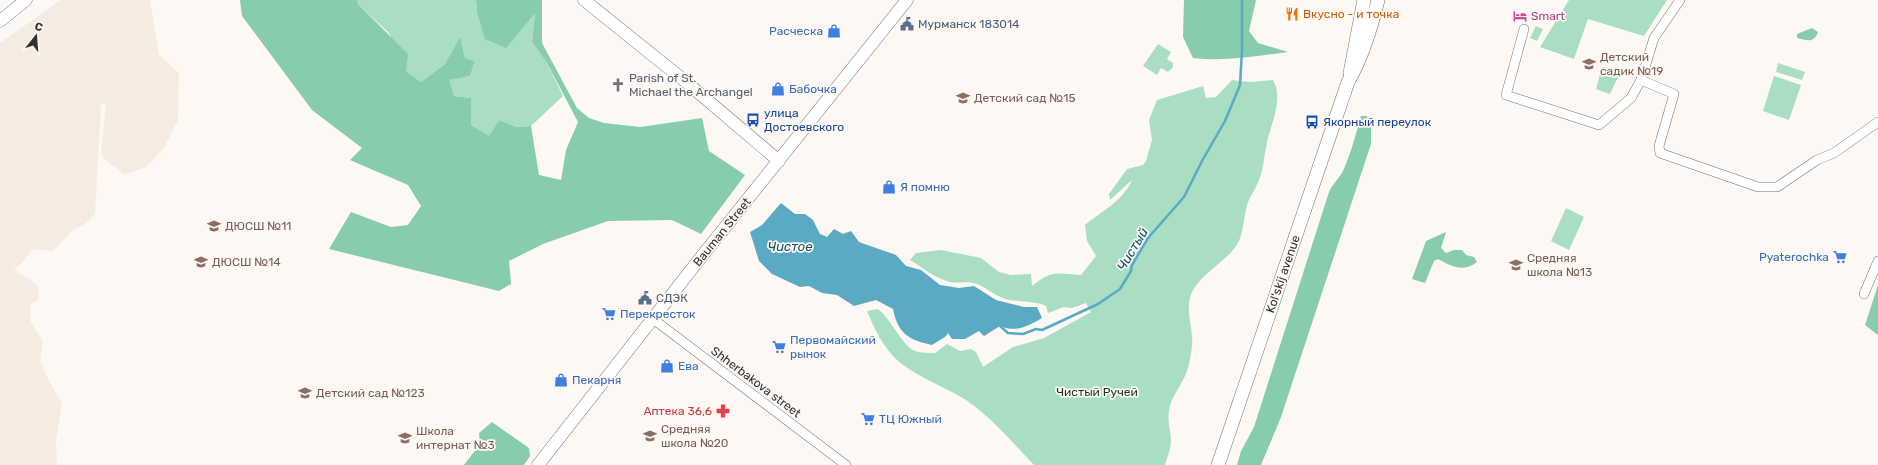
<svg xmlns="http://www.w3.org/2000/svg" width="1878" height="465" viewBox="0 0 1878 465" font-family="Rubik,sans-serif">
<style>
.built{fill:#f6ebe0}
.green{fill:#a9dec3}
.forest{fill:#87cdab}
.water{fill:#5aaac4}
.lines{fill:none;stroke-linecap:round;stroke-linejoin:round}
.stream{stroke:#5aaac4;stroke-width:2.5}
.street-casing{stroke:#77726e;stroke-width:10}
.secondary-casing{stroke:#77726e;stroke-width:13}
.primary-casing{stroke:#77726e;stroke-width:14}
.street{stroke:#fff;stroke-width:9}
.secondary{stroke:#fff;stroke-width:12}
.primary{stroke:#fff;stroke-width:13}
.labels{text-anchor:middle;stroke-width:3.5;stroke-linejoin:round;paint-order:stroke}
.food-label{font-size:12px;fill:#c56008;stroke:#fdf8f3;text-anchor:start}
.hotel-label{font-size:12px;fill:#b23c85;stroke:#fdf8f3;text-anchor:start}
.service-label{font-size:12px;fill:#4e5e75;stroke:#fdf8f3;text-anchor:start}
.shop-label{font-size:12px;fill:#366cbe;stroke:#fdf8f3;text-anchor:start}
.education-label{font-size:12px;fill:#785e54;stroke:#fdf8f3;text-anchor:start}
.worship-label{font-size:12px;fill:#5b616d;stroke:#fdf8f3;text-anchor:start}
.transit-label{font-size:12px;fill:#164399;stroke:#fdf8f3;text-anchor:start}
.street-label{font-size:12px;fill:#33312f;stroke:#fdf8f3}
.park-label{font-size:12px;fill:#133425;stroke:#fdf8f3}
.health-label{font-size:12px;fill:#be3a42;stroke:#fdf8f3;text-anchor:end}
.water-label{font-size:13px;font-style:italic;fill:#0b5163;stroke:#fdf8f3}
</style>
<rect width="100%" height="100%" fill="#fdf8f3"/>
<polygon class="built" points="61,0 150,0 159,55 179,73 178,120 164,148 146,167 124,175 118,169 107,162 101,154 106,103 101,104 95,214 86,223 72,231 53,251 33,249 22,263 14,269 38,286 39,299 30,305 31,323 43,341 40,361 47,377 62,404 56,440 57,465 0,465 0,43"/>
<g class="green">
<polygon points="357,0 476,0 477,12 535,13 532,42 547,63 563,96 531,126 517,127 499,120 489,137 471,125 471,98 454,96 448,80 470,76 475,61 465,58 460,38 445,64 421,82 406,71 389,33 358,4"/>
<polygon points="1569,0 1667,0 1644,36 1588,19 1574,59 1540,47"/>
<polygon points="1536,26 1543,29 1537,41 1530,38"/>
<polygon points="1158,44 1171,52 1167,59 1173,63 1173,67 1168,72 1161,68 1157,75 1143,66"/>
<polygon points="1778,63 1805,72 1802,80 1776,72"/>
<polygon points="1602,67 1620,73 1610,94 1596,89"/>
<polygon points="1774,76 1801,85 1789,120 1763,111"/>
<path d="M1232,80L1251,82L1273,80C1284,98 1271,124 1267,142C1264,155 1264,167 1259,180C1256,188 1251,195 1248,202C1244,214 1244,229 1239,241C1230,260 1202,272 1192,292C1184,309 1194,329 1192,346C1191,355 1189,368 1185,376C1180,387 1170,399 1169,411C1167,422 1171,431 1171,441C1171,449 1167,458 1165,465H1034C1013,443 992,418 966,400C944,386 911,375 893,356C882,344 873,326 867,311L878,309C890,318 902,344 913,350C918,353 929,353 935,353L947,344L960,351L971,349L976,352L983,367L1013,347L1044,338L1091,312L1086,303L1072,308L1064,307L1048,313L1046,306C1034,301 1023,302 1010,300C997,298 989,289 977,284C968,280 959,284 950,282C935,278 923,268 910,260L916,253L941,250L981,258L999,272L1011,275L1031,274L1032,286C1053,269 1056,274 1081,275L1096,256L1087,241L1085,225C1103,210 1122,202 1132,180L1110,200L1109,194L1127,169L1143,165L1146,161L1152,140L1149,120L1157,100L1203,86L1206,98L1216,97Z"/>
<polygon points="1566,208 1584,217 1569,250 1551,241"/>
</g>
<g class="forest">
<polygon points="240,0 357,0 358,4 408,54 406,71 421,82 445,64 460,37 465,58 475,61 470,76 449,80 454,96 471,98 471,125 489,136 499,120 517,127 531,126 539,175 561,180 566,150 578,122 547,63 532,42 535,13 506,48 485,39 477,12 476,0 542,0 542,43 577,108 589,118 604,123 640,127 702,118 709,151 745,175 701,234 672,220 608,221 543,244 509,261 511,284 499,291 329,249 351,212 391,227 408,225 421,206 408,185 350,160 362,148 312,110 242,16"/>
<path d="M1184,0H1256L1249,31L1258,43L1288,52C1256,56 1225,62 1193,58L1183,37Z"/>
<path d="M1812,28L1818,32C1814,44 1806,40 1797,38V34Z"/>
<path d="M1361,116H1367L1371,128V144L1281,417L1261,465H1237L1241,451L1254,427L1328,195C1331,185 1338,180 1343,171C1351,153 1356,134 1361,116Z"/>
<path d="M1446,232L1441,248L1446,253L1454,250H1462L1466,255L1474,257L1477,262C1463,273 1451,266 1438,259L1434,261L1425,283L1412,279L1426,241Z"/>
<polygon points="1878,285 1878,335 1865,325"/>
<polygon points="492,422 529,448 530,456 524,465 464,465 480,444 479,433"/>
</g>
<path class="water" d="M781,203L795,214H805L813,220L820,234L827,237L834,229L843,234L851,231L859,242L896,255L906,266L921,270L940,285L959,288L974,286L996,300L1024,307H1037L1042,318C1028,326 1016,333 1000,326L984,336L979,331L965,339H952L948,333L945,337L932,345C909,340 898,334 893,309L876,300L854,306L837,295L822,293L809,286L800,287L772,274L759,261L750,232L762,225Z"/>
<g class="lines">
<polyline class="stream" points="1000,326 1008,333 1023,334 1036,329 1042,330 1098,304 1120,289 1131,271 1132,265 1148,238 1184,197 1202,161 1225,121 1240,85 1242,50 1242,0"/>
<g class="street-casing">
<g id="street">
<polyline points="1524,29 1506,95 1599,125 1631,98 1641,80 1654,38 1680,0"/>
<polyline points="1641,80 1674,94 1659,146 1660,153 1758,187 1777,187 1817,160 1834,153 1878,122"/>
<polyline points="1864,294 1878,261"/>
<polyline points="653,319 846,465"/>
</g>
</g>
<g class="secondary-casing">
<g id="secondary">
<polyline points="584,0 686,82 779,161"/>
<polyline points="0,21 26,0"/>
<polyline points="538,465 702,256 907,0"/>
</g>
</g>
<g class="primary-casing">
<g id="primary">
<polyline points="1350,73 1364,0"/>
<path d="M1218,465L1348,82C1363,56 1371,29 1378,0"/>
</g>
</g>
<use href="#street" class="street"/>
<use href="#secondary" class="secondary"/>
<use href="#primary" class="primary"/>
</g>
<defs>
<g id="restaurant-bare" transform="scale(1.08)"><path d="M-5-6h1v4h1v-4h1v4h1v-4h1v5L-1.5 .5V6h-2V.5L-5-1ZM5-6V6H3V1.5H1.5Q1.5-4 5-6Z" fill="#e8710a" stroke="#fdf8f3" stroke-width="2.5" paint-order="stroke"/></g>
<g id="hotel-bare" transform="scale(1.08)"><path d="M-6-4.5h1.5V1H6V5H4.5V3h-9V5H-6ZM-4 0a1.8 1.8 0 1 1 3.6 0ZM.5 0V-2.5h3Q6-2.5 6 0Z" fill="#d1479c" stroke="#fdf8f3" stroke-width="2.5" paint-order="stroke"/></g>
<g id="civic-bare" transform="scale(1.08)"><path d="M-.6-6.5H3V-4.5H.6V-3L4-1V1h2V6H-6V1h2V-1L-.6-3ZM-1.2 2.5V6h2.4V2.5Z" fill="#5c6f8a" stroke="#fdf8f3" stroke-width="2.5" paint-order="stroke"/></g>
<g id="shop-bare" transform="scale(1.08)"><path d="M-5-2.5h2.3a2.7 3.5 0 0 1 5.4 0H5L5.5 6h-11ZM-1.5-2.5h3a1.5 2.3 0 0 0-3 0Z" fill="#3f7fe0" stroke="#fdf8f3" stroke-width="2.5" paint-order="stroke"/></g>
<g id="school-bare" transform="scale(1.08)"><path d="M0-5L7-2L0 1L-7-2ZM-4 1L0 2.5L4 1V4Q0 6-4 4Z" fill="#8d6e63" stroke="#fdf8f3" stroke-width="2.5" paint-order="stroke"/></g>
<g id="church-bare" transform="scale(1.08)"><path d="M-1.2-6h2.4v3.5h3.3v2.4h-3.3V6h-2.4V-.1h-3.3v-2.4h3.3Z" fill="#6b7280" stroke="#fdf8f3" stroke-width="2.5" paint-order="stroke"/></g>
<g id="bus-bare" transform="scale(1.08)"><path d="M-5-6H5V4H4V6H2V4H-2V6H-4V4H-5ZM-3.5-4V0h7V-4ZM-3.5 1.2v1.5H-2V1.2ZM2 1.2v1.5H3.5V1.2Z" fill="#1a4fb4" stroke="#fdf8f3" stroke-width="2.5" paint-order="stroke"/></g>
<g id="supermarket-bare" transform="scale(1.08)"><path d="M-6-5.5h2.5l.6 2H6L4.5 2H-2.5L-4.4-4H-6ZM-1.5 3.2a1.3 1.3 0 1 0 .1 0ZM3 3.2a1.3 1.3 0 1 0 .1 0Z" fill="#3f7fe0" stroke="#fdf8f3" stroke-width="2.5" paint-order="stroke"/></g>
<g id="pharmacy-bare" transform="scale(1.08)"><path d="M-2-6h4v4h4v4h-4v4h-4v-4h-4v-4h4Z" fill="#e0444e" stroke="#fdf8f3" stroke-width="2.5" paint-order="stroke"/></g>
</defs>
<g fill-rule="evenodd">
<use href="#restaurant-bare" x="1292" y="14"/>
<use href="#hotel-bare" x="1520" y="16"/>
<use href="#civic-bare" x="907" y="24"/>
<use href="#shop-bare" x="834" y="31"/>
<use href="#school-bare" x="1589" y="64"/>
<use href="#church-bare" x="618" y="85"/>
<use href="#shop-bare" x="778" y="89"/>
<use href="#school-bare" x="963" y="98"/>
<use href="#bus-bare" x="753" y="120"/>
<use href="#bus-bare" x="1312" y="122"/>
<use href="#shop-bare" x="889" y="187"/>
<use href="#school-bare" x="214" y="226"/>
<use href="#supermarket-bare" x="1840" y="257"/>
<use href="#school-bare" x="201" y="262"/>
<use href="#school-bare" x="1516" y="265"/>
<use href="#civic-bare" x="645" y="298"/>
<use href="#supermarket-bare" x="609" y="314"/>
<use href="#supermarket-bare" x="779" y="347"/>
<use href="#shop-bare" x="667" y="366"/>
<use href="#shop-bare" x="561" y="380"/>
<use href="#school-bare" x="305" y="393"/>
<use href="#pharmacy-bare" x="723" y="411"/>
<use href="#supermarket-bare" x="868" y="419"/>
<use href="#school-bare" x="650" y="436"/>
<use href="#school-bare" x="405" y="438"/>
</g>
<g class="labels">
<g class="food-label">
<text x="1303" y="18">Вкусно - и точка</text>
</g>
<g class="hotel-label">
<text x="1531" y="20">Smart</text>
</g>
<g class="service-label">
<text x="918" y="28">Мурманск 183014</text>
<text x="656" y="302">СДЭК</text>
</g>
<g class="shop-label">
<text x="823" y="35" text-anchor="end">Расческа</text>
<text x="789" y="93">Бабочка</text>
<text x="900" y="191">Я помню</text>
<text x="1829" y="261" text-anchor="end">Pyaterochka</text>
<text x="620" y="318">Перекресток</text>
<text x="790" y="344">Первомайский<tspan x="790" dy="14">рынок</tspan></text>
<text x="678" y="370">Ева</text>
<text x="572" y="384">Пекарня</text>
<text x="879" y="423">ТЦ Южный</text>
</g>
<g class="education-label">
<text x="1600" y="61">Детский<tspan x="1600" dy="14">садик №19</tspan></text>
<text x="974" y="102">Детский сад №15</text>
<text x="225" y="230">ДЮСШ №11</text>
<text x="1527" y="262">Средняя<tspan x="1527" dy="14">школа №13</tspan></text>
<text x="212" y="266">ДЮСШ №14</text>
<text x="316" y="397">Детский сад №123</text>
<text x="661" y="433">Средняя<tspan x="661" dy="14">школа №20</tspan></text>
<text x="416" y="435">Школа<tspan x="416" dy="14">интернат №3</tspan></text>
</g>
<g class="worship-label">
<text x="629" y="82">Parish of St.<tspan x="629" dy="14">Michael the Archangel</tspan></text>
</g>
<g class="transit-label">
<text x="764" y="117">улица<tspan x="764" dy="14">Достоевского</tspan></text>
<text x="1323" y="126">Якорный переулок</text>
</g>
<g class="street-label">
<text transform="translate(722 232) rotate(-51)" y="4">Bauman Street</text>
<text transform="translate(1283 274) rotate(-71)" y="4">Kol'skij avenue</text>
<text transform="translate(756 382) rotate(37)" y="4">Shherbakova street</text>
</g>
<g class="park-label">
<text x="1097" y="396">Чистый Ручей</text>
</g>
<g class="health-label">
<text x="712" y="415">Аптека 36,6</text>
</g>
<g class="water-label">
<text x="790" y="251">Чистое</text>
<text transform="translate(1132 249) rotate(-59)" y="5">Чистый</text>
</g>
</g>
<g transform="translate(36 36) rotate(17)" stroke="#fdf8f3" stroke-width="3" paint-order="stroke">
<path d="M0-3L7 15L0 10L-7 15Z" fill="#33312f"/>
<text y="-6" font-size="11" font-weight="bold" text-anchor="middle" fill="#33312f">С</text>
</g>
</svg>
